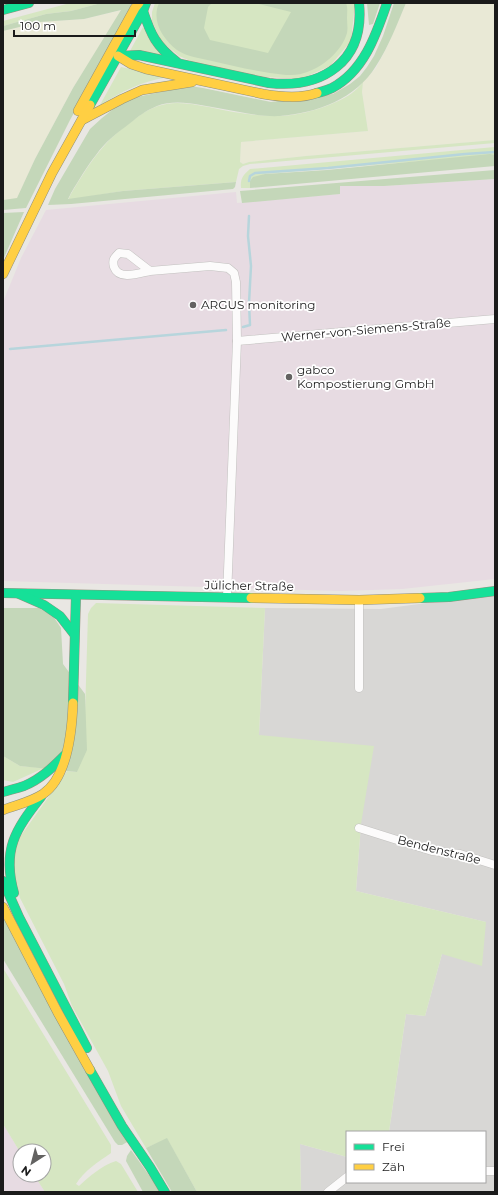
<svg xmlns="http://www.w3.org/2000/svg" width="498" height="1195" viewBox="0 0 498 1195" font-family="Montserrat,sans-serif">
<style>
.residential{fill:#d8d7d5}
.industrial{fill:#e7dbe2}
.farmland{fill:#e9e9d6}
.grass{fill:#d6e6c2}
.forest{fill:#c4d7b9}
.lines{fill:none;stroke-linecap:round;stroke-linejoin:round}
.stream{stroke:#b7d5dc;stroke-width:2.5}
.street-casing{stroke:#c2c1bf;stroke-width:9}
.fast-casing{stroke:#90917c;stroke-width:10}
.slow-casing{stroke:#90917c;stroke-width:10}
.street{stroke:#fcfbfb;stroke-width:8}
.fast{stroke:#16e098;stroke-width:9}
.slow{stroke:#ffcf43;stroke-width:9}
.poi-dot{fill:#636261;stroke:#fff;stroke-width:1.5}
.labels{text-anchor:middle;stroke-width:3.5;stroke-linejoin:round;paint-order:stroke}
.poi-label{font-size:12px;fill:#1b1b1b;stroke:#fff;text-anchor:start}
.street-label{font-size:12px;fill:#1b1b1b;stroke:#fff}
</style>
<rect width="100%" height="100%" fill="#e9e7e3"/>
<polygon class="residential" points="495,594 495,1192 301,1192 300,1144 347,1157 347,1182 485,1182 485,1132 389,1132 406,1014 425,1016 442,954 486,922 356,891 361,824 259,735 265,608 381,609"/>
<g class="industrial">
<polygon points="495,179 495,579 402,589 340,591 3,581 3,302 21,258 46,210 236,192 237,203 339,194 340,186 384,186"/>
<polygon points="3,1124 20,1152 20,1175 34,1175 45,1192 3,1192"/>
</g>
<g class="farmland">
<polygon points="406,3 495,3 495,140 306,156 249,162 243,164 240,162 241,142 368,131 362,92 363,82 376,68 387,47"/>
<polygon points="122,10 73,88 35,159 17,199 3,200 3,31 40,22 84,19"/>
</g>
<g class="grass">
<polygon points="70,3 101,3 71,11 46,14 3,26 3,21"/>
<polygon points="155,3 355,3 351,41 330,66 301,79 265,77 193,62 179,56 161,41 152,21 152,12"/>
<polygon points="143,27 162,55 130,51"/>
<path d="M121,67L168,77C140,82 123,91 100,105Z"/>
<path d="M363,82L362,92L368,131L241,142L240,162L243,164L249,162L306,156L495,140V143L250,164L243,166L239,169L236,182L123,191L68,200C72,191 77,184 82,176C92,160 103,145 118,132C131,122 143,111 158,106C175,100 192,104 209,107C231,112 255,116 278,116C300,116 334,106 352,93C356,90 360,86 363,82Z"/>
<path d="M495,147V155L265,174L250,181V188H241C240,179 243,175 250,169Z"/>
<polygon points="96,603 265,608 259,735 374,746 361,824 356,891 486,922 482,966 442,954 425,1016 406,1014 389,1132 347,1132 347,1157 300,1144 301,1192 197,1192 167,1139 146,1148 121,1106 108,1071 72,1006 64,984 20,898 13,871 15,844 67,771 77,772 85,714 88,614 91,608"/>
<polygon points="3,756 20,766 44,768 13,782 3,780"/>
<path d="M3,968L111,1145V1153C98,1162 84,1171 76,1184L79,1186C90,1176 101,1166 116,1161L121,1164L138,1192H45L34,1175H44V1151H20V1152L3,1124Z"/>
</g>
<g class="forest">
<polygon points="101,3 135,3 70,120 26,208 3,210 3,200 17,198 35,159 73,88 121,10 84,19 40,22 3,31 3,26 46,14 71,11"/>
<path d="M159,3H212L208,7L204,28L210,40L268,53L291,12L255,3H346C348,8 347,12 347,18C347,23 348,28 347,33C342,51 322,68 304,73C299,75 292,75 286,75C261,72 236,67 212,61C200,58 187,57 177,50C163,39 151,21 159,3Z"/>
<polygon points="367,3 380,3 373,24 369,25"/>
<path d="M394,3H406C397,24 389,46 376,66C356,99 317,113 280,116C261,117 242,112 223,109C202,106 178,98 157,106C145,111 139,116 129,124C117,133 105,142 96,155C87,166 79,180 71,193L68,199L123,191L236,182L235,187L233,189L71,204L48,205L55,189L90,129L102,118L117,106L132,98L190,86L203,88L271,102L333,94L350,84L360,76L367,67L374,56L383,36Z"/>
<polygon points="490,154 495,155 495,166 250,188 250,181 253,177 265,174 327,170"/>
<polygon points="495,170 495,179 384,186 340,186 340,194 242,203 240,191"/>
<polygon points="24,212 3,260 3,213"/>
<polygon points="3,608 39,608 53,616 61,628 63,664 85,694 87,750 77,772 20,766 3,756"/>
<polygon points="3,917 129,1141 122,1145 118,1145 115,1142 3,959"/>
<polygon points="167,1138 197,1192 172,1192 146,1148"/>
<polygon points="131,1150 161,1192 143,1192 126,1161 127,1156"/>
</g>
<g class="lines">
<g class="stream">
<polyline points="249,181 250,176 255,173 328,168 465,154 495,152"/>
<polyline points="243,327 250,325 249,303 251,266 248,236 249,216"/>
<polyline points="10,349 226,330"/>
</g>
<g class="street-casing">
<g id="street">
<path d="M150,271C140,273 119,281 114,267C112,260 114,258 119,253L128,254L150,271L210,266L228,268L234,273L236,282L237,341L227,597"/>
<polyline points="237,341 495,319"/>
<polyline points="359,600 359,688"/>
<polyline points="359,828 432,851 460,854 495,865"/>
<polyline points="485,1171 495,1171"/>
<polyline points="328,1192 347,1177"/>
</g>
</g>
<g class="fast-casing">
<g id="fast">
<polyline points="3,10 29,3"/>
<path d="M143,11C151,35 156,46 177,62"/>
<path d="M118,56L139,55L269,83C323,89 365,61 359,3"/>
<path d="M317,93C322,92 327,90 332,88C364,71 376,35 387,3"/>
<polyline points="90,105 143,11 146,3"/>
<polyline points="3,593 251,598"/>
<polyline points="19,594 44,605 60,616 74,634"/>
<polyline points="420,598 449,597 495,591"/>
<polyline points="73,703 76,595"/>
<path d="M3,792C10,790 18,788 24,786C41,779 53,767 65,755"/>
<polyline points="3,881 19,917 87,1048"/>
<path d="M14,893C2,850 15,830 41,797"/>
<polyline points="90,1070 122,1126 150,1167 165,1192"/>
</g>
</g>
<g class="slow-casing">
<g id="slow">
<path d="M118,56L131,64L146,69L263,94C281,97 300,99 317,93"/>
<polyline points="78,111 135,8 139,3"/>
<polyline points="82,120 122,99 142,90 192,82"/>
<polyline points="3,274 52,173 90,105"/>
<polyline points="251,598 359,600 420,598"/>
<path d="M3,810C16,805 31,802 43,794C68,777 72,730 73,703"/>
<polyline points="3,907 58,1013 90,1070"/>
</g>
</g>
<use href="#street" class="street"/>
<use href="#fast" class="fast"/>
<use href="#slow" class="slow"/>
</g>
<g class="poi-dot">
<circle cx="193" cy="305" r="4"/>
<circle cx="289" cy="377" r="4"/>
</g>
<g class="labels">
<g class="poi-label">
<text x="201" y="309">ARGUS monitoring</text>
<text x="297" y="374">gabco<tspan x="297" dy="14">Kompostierung GmbH</tspan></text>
</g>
<g class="street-label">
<text transform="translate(366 330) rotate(-5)" y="4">Werner-von-Siemens-Straße</text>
<text transform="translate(249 586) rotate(1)" y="4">Jülicher Straße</text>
<text transform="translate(439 850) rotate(14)" y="4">Bendenstraße</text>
</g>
</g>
<rect width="498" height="1195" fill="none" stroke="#1b1b1b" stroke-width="8"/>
<rect x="346" y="1131" width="140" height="52" fill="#ffffff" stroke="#a4a4a4"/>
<rect x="354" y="1144" width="20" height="6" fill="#16e098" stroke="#a4a4a4"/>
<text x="382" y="1151" font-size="12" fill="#1b1b1b">Frei</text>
<rect x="354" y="1164" width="20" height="6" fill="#ffcf43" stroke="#a4a4a4"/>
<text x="382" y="1171" font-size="12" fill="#1b1b1b">Zäh</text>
<g transform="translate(32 1163) rotate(216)"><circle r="19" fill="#ffffff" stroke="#a4a4a4"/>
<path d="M0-3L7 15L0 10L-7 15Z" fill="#636261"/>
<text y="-6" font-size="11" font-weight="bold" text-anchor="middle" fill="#1b1b1b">N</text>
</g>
<path d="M14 30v6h121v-6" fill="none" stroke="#1b1b1b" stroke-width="2"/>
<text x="20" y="30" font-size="12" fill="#1b1b1b" stroke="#ffffff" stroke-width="3" paint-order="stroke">100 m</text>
</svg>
